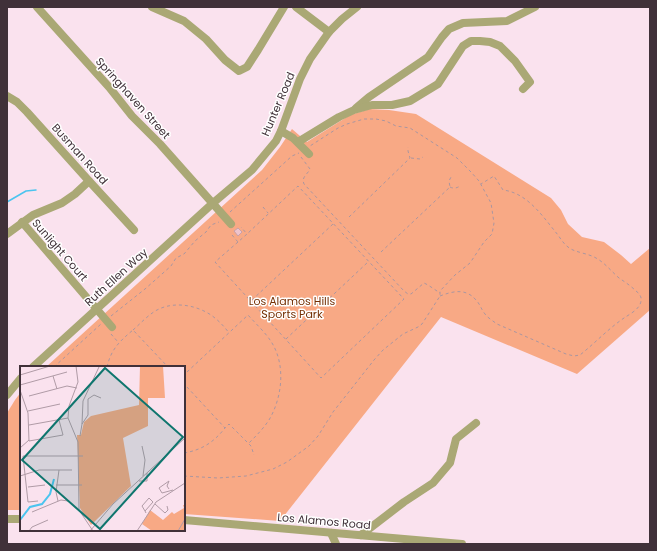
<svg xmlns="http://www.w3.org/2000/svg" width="657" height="551" viewBox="0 0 657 551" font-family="Poppins,sans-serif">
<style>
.green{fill:#f8a985}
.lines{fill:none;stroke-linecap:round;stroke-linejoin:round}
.stream{stroke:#4bc4ef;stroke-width:1.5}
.building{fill:#efc4cc;stroke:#c9a0a8}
.path{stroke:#aa96a0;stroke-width:1;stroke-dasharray:3 3;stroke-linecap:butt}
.minor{stroke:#aaa875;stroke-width:8}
.labels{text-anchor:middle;stroke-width:3;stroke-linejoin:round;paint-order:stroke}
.street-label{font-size:11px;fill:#403139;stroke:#fff}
.park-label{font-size:11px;fill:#742f03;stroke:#fff}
.inset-river{fill:none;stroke:#4bc4ef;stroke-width:2}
.inset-road{fill:none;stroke:#b09ba6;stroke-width:1}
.view{fill:#0f766e;fill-opacity:0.15;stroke:#0f766e;stroke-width:2}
.inset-edge{fill:none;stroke:#403139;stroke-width:2}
</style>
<rect width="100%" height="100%" fill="#fae2ee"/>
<g class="green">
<polygon points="370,109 389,110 416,114 551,198 561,210 568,224 582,237 604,242 621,255 631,264 650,248 650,310 577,374 441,317 280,521 184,514 184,367 46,367 262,170 280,147 292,129 307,142 350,115"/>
<polygon points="21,392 21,510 7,510 7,413 15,400"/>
</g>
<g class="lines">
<polyline class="stream" points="7,202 26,191 36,190"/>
</g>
<polygon class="building" points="238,228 242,232 238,236 234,231"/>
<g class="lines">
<g class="path">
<path d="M301,157L310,169C308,174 301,177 304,184L404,291L408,294H411L424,283L428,285L440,293"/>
<polyline points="411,158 420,159 423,157"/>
<path d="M450,187C454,189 457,188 460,186"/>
<polyline points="263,207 268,213"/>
<polyline points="230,212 292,156 299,153"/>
<polyline points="349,217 410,158 408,151 408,147"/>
<polyline points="232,235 238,242 247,234 241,227"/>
<polyline points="238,242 215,262 321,378 404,299 298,186 247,234"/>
<polyline points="381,252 450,187 449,181 451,177"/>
<path d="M440,296C453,291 466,288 476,300C480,304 481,309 485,314C488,318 493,321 497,324L566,354L574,356L580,355C595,343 608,329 624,318C630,314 640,309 641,301C642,297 639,293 636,291C631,286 625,282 619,278C611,271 605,263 596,258C589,254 580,253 573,250C566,247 562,241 558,235C543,217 528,193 503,190L494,176L481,184"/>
<polyline points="252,300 333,224"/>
<polyline points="111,316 145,289 171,266 176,258 184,254 195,241 206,232 211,225 219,222"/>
<path d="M133,330C141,323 148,315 157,310C174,301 196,305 211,315C218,320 224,326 229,333"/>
<polyline points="111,334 118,342"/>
<polyline points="286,339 368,262"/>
<polyline points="54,367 101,324"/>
<path d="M107,367C111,349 120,341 133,330L168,367"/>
<path d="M187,372L248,315C256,324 266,333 272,343C286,366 282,398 269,420C263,429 256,436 248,444"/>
<polyline points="187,387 225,428 229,424 251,446 254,455"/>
<path d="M21,411C19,421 19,429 21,439"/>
<path d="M184,453C202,450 214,442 225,428"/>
<polyline points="184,476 218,478 246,476 273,469 287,462 309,446 318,436 333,412 374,360 383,350 403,334 418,327 422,324 440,296 440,291 455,275 470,263 484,242 492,234 494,223 491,203 479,181 471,172 457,158 410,128 396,126 386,121 376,119 364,119 347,124 338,128 310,146"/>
</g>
<g class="minor">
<polyline points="37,7 109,87 132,116 160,144 231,224"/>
<polyline points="152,7 184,21 206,39 225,60 239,71 247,67 258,50 284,7"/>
<polyline points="296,7 329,32"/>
<polyline points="7,96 17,102 27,112 89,181 134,230"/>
<polyline points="356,108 369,97 428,57 442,37 449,29 463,23 507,21 535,7"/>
<polyline points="281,131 293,138 309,154"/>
<polyline points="298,142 339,117 354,110 372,105 392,105 410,101 438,84 463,46 471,41 480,41 490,42 500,46 515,61 530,82 523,89"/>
<polyline points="22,222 112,327"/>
<polyline points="7,234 33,215 62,203 75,194 89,181"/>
<polyline points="33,367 213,203 252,170 276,141 281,131 300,79 310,59 329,32 342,19 357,7"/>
<polyline points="7,395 21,378"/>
<polyline points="7,519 21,519"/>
<polyline points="184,520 462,544"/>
<polyline points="331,533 336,544"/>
<polyline points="361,535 404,502 433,483 450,463 456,439 476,423"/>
</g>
</g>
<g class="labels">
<g class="street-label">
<text transform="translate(133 98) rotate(48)" y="4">Springhaven Street</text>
<text transform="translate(278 104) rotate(-67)" y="4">Hunter Road</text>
<text transform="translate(80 154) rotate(48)" y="4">Busman Road</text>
<text transform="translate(60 250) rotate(49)" y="4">Sunlight Court</text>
<text transform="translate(116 277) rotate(-42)" y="4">Ruth Ellen Way</text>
<text transform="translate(324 521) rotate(5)" y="4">Los Alamos Road</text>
</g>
<g class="park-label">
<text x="292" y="305">Los Alamos Hills<tspan x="292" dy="13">Sports Park</tspan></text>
</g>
</g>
<g transform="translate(20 366)">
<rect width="165" height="165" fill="#fae2ee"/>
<path d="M120,0H143L145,32H128V60L103,72L111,120L71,159L60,142L57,69H61L64,56L71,50L119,39ZM163,139H165V165H132L122,158L130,144L143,154L152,146L154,148L164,142Z" fill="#f8a985"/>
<path class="inset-river" d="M0,154L10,141L22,138L30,128L34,113"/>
<path class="inset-road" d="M56,0L58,16L49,40L48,52L58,76L59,144L73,165M0,9L30,0M33,10L37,23M0,19L47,6M0,24L8,47L9,75L43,69L39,54M9,30L47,20L57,22M8,45L40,38M62,58L63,35L79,1M9,59L48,52M60,70L62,58L68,49V33L74,29L81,32M122,80L125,94L123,110M0,82L9,74M0,110L19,104H52M119,115H127V107M36,119H62M8,121L25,119M149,123L147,120L149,115L139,122L142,127L153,124M18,135L8,136L3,90H63M38,135L36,126L39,104M135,138L145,147L148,144L147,140M125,145L122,140L129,132L133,136L125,145L126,147M12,146L41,134L48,135M9,165L12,161L28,154M70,165L93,138L165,72M117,165L136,136L165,117M158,165L165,153"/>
<path class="view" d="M85,2L163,71L80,163L2,94Z"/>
<rect width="165" height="165" class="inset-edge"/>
</g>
<rect width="657" height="551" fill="none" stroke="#403139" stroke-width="16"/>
</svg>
